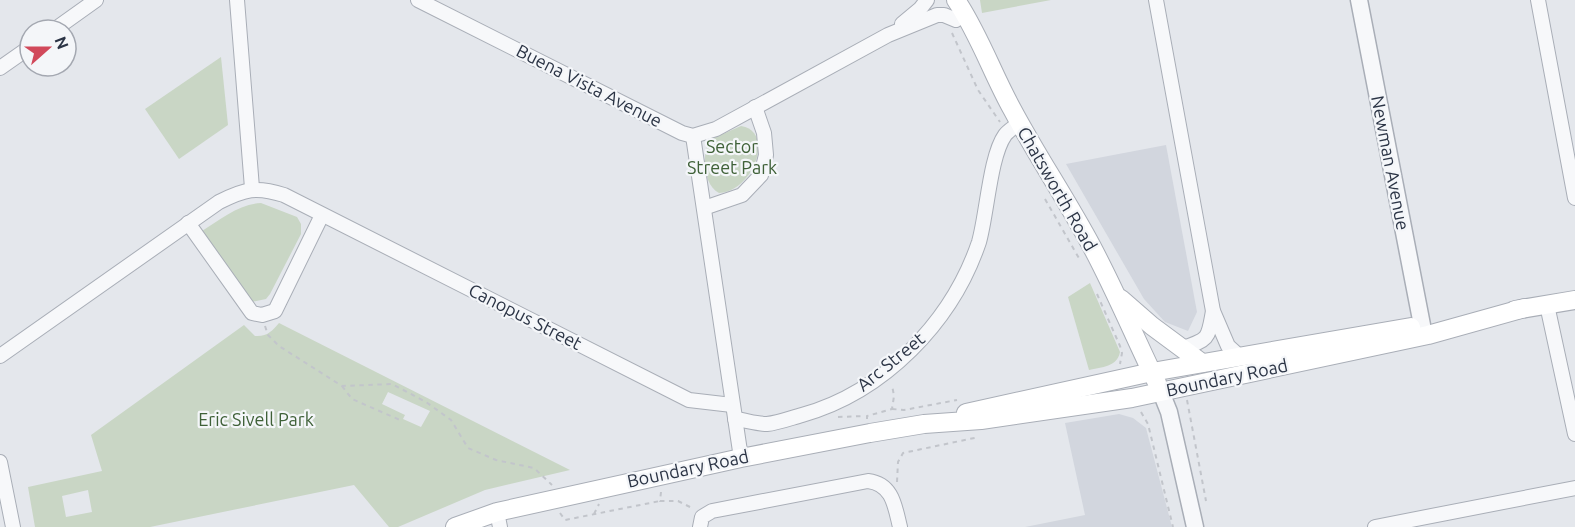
<svg xmlns="http://www.w3.org/2000/svg" width="1575" height="527" viewBox="0 0 1575 527" font-family="Ubuntu,sans-serif">
<style>
.built{fill:#d2d6de}
.green{fill:#c9d6c5;fill-rule:evenodd}
.lines{fill:none;stroke-linecap:round;stroke-linejoin:round}
.minor-casing{stroke:#a9aeb7;stroke-width:16}
.tertiary-casing{stroke:#a9aeb7;stroke-width:19}
.secondary-casing{stroke:#a9aeb7;stroke-width:20}
.path{stroke:#c2c5cb;stroke-width:2;stroke-dasharray:4.5 4.5;stroke-linecap:butt}
.minor{stroke:#f7f8fa;stroke-width:14}
.tertiary{stroke:#f7f8fa;stroke-width:16}
.secondary{stroke:#fff;stroke-width:18}
.labels{text-anchor:middle;stroke-width:4.5;stroke-linejoin:round;paint-order:stroke}
.street-label{font-size:18px;fill:#2b3445;stroke:#f4f6f9}
.park-label{font-size:18px;fill:#3f6138;stroke:#f4f6f9}
</style>
<rect width="100%" height="100%" fill="#e4e7ec"/>
<g class="built">
<polygon points="1166,145 1197,312 1188,331 1165,322 1144,299 1066,164"/>
<polygon points="1119,414 1133,418 1146,428 1172,527 1025,527 1085,515 1065,423"/>
</g>
<g class="green">
<polygon points="980,0 1051,0 982,13"/>
<polygon points="221,57 228,125 179,159 145,109"/>
<path d="M741,126C775,131 754,191 719,193C703,185 702,155 709,140Z"/>
<path d="M261,203L297,217L301,224V234L270,294L266,299L251,302L202,231C221,219 239,204 261,203Z"/>
<path d="M1090,283L1120,352C1117,367 1102,367 1089,370L1068,297Z"/>
<path d="M279,323L570,470L485,490L398,527H389L354,485L150,527H35L28,487L102,471L91,435L244,325L255,336C267,337 272,331 279,323ZM388,392L430,411L421,427L403,419L405,415L382,404ZM88,490L92,512L66,517L62,496Z"/>
</g>
<g class="lines">
<g class="minor-casing">
<g id="minor">
<polyline points="237,0 252,188"/>
<polyline points="418,0 682,133 693,136 716,129 888,35 937,15 944,15 956,20"/>
<polyline points="1156,0 1213,311 1228,346 1239,356"/>
<polyline points="1538,0 1575,198"/>
<polyline points="902,24 920,9 927,0"/>
<polyline points="54,30 96,0"/>
<polyline points="0,68 30,47"/>
<polyline points="693,136 741,458"/>
<polyline points="704,208 742,195 761,175 766,155 764,133 755,107"/>
<polyline points="188,223 252,313 262,315 275,311 322,215"/>
<polyline points="1547,305 1575,434"/>
<path d="M1183,348C1210,339 1208,338 1213,311"/>
<path d="M0,356L219,202C245,189 256,186 284,195L689,400L732,405"/>
<path d="M735,419C745,420 756,424 767,424C778,423 791,418 802,415C884,392 952,322 979,242C987,214 990,156 1005,135C1009,130 1015,127 1019,123"/>
<polyline points="0,462 13,527"/>
<polyline points="497,512 500,527"/>
<path d="M700,527L702,517L712,511L868,481C893,484 895,507 900,527"/>
<polyline points="1375,527 1575,488"/>
</g>
</g>
<g class="tertiary-casing">
<g id="tertiary">
<polyline points="1359,0 1422,325"/>
<polyline points="1161,392 1169,412 1195,527"/>
</g>
</g>
<g class="secondary-casing">
<g id="secondary">
<path d="M956,0C979,34 992,73 1012,109C1037,156 1067,200 1092,247C1116,292 1135,338 1157,383"/>
<polyline points="1121,299 1152,326 1202,363"/>
<polyline points="1515,310 1575,300"/>
<polyline points="966,413 1152,372 1411,327"/>
<polyline points="455,527 497,512 741,458 870,433 924,424 981,420 1132,398 1428,335 1525,308"/>
</g>
</g>
<g class="path">
<polyline points="952,33 978,90 1000,122"/>
<polyline points="1045,199 1080,260"/>
<polyline points="1097,294 1120,346 1122,353 1120,364"/>
<polyline points="265,326 268,335 279,346 342,386 392,384 426,402 451,420 468,448 496,460 534,468 552,485"/>
<polyline points="342,386 352,399 400,420"/>
<polyline points="1187,400 1206,501"/>
<polyline points="892,409 904,410 957,400"/>
<polyline points="1141,412 1148,424 1173,527"/>
<polyline points="838,417 865,416"/>
<polyline points="867,419 867,416 892,409 894,396 892,385"/>
<polyline points="897,482 898,462 903,453 979,437"/>
<polyline points="661,492 660,501 678,501 694,509"/>
<polyline points="560,513 565,520 660,501"/>
<polyline points="594,514 599,504"/>
</g>
<use href="#minor" class="minor"/>
<use href="#tertiary" class="tertiary"/>
<use href="#secondary" class="secondary"/>
</g>
<g class="labels">
<g class="street-label">
<text transform="translate(589 86) rotate(27)" y="6">Buena Vista Avenue</text>
<text transform="translate(1390 163) rotate(79)" y="6">Newman Avenue</text>
<text transform="translate(1057 189) rotate(60)" y="6">Chatsworth Road</text>
<text transform="translate(525 317) rotate(27)" y="6">Canopus Street</text>
<text transform="translate(891 362) rotate(-39)" y="6">Arc Street</text>
<text transform="translate(1227 378) rotate(-12)" y="6">Boundary Road</text>
<text transform="translate(688 469) rotate(-12)" y="6">Boundary Road</text>
</g>
<g class="park-label">
<text x="732" y="153">Sector<tspan x="732" dy="21">Street Park</tspan></text>
<text x="256" y="426">Eric Sivell Park</text>
</g>
</g>
<g transform="translate(48 48) rotate(69)"><circle r="28" fill="#f4f6f9" stroke="#a4a8b1" stroke-width="1.5"/>
<path d="M0-4.5L10 22L0 15L-10 22Z" fill="#d1495b"/>
<text y="-9" font-size="16" font-weight="bold" text-anchor="middle" fill="#2b3445">N</text>
</g>
</svg>
